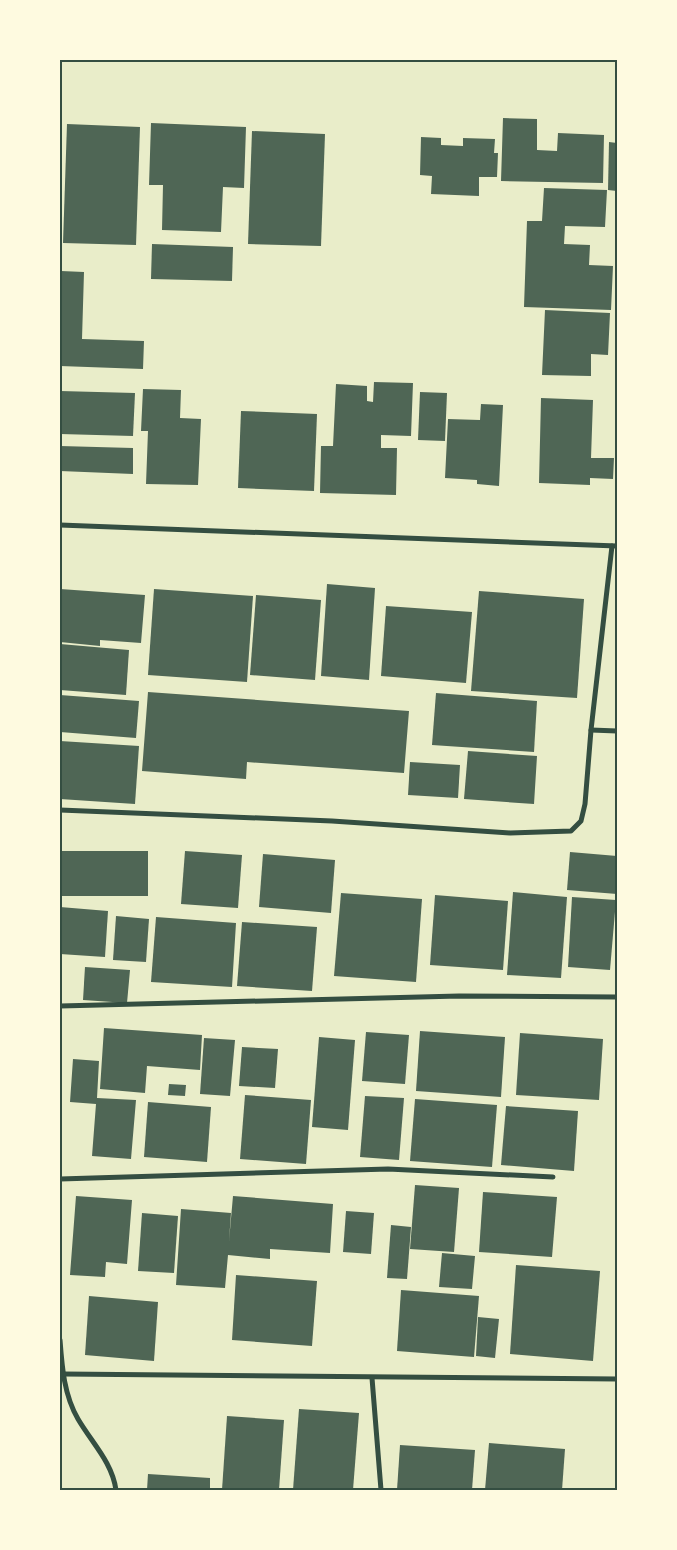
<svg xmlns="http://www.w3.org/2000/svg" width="677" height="1550" viewBox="0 0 677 1550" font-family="'Space Grotesk',sans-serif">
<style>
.building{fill:#4f6655}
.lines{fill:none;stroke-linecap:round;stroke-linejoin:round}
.minor{stroke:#344e41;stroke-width:5}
.neatline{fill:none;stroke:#344e41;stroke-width:2}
</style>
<rect width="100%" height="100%" fill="#e9edc9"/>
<g class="building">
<polygon points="503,118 537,119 537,150 557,151 558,133 604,135 603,183 501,181"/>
<polygon points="151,123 246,127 244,188 223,187 221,232 162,230 163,185 149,185"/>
<polygon points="67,124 140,127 136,245 63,243"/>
<polygon points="252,131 325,134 321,246 248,244"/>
<polygon points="421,137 441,138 441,145 463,146 463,138 495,139 494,153 498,153 497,177 479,177 479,196 431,194 432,176 420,175"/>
<polygon points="609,142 617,143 617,191 608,190"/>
<polygon points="544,188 607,190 605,227 565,226 564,244 590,245 589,265 613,266 611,310 524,307 527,221 542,221"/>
<polygon points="152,244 233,247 232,281 151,279"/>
<polygon points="61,271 84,272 82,339 144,341 143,369 60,366"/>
<polygon points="545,310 610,313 608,355 591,354 591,376 542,375"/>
<polygon points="374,382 413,383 411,436 381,435 381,448 397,448 396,495 320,493 321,446 333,446 336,384 367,386 367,401 373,402"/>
<polygon points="143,389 181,390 180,418 201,419 198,485 146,484 148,431 141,431"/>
<polygon points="60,391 135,393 133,436 60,434"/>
<polygon points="420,392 447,393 445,441 418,440"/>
<polygon points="541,398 593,400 591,458 614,458 613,479 590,478 590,485 539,483"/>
<polygon points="481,404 503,405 499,486 477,484 477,480 445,478 448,419 480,420"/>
<polygon points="241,411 317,414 314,491 238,488"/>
<polygon points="60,446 133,448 133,474 60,471"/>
<polygon points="327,584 375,588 369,680 321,676"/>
<polygon points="60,589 145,595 141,643 100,640 100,646 60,642"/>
<polygon points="154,589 253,596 247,682 148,675"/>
<polygon points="479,591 584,599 577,698 471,691"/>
<polygon points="256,595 321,600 315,680 250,675"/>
<polygon points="386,606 472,612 466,683 381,676"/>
<polygon points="60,644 129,650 126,695 60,690"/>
<polygon points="148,692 409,711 404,773 247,762 246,779 142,771"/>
<polygon points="436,693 537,701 534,752 432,745"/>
<polygon points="60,695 139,701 136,738 60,732"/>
<polygon points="60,741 139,746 135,804 60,799"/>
<polygon points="468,751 537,756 534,804 464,799"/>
<polygon points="410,762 460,765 458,798 408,795"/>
<rect x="60" y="851" width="88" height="45"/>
<polygon points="185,851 242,855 238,908 181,904"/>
<polygon points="570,852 617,856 617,894 567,890"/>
<polygon points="263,854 335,860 331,913 259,907"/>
<polygon points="513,892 567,897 561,978 507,975"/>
<polygon points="341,893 422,899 416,982 334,976"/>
<polygon points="435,895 508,901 503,970 430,965"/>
<polygon points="572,897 616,900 610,970 568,967"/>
<polygon points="60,907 108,911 105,957 60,954"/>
<polygon points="116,916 149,919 146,962 113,960"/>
<polygon points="156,917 236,923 232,987 151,982"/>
<polygon points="242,922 317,927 312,991 237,986"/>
<polygon points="85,967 130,970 127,1003 83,1000"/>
<polygon points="104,1028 202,1035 200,1070 147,1066 145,1093 100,1089"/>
<polygon points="420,1031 505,1037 501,1097 416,1091"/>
<polygon points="366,1032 409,1035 405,1084 362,1081"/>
<polygon points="520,1033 603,1039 599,1100 516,1095"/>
<polygon points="319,1037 355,1040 348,1130 312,1127"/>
<polygon points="204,1038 235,1040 230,1096 200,1094"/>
<polygon points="242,1047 278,1049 275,1088 239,1086"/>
<polygon points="73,1059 99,1061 97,1098 136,1100 131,1159 92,1156 96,1104 70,1102"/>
<polygon points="169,1084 186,1085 185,1096 168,1095"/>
<polygon points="245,1095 311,1100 306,1164 240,1159"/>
<polygon points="365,1096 404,1098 399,1160 360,1157"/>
<polygon points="415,1099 497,1105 492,1167 410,1161"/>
<polygon points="148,1102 211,1107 207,1162 144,1157"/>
<polygon points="506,1106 578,1111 574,1171 501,1165"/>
<polygon points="415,1185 459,1188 454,1252 410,1249"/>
<polygon points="483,1192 557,1197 552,1257 479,1252"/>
<polygon points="76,1196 132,1200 127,1264 106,1262 105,1277 70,1275"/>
<polygon points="233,1196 333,1204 330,1253 270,1249 270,1259 228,1255 225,1288 176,1285 181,1209 231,1213 229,1241"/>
<polygon points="346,1211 374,1213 371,1254 343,1252"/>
<polygon points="142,1213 178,1216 174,1273 138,1271"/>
<polygon points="391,1225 411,1227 407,1279 387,1278"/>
<polygon points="442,1253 475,1256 472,1289 439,1287"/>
<polygon points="516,1265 600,1271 593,1361 510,1354"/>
<polygon points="236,1275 317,1281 312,1346 232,1340"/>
<polygon points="401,1290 479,1296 474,1357 397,1351"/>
<polygon points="89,1296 158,1302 154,1361 85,1355"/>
<polygon points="478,1317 499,1319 495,1358 476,1356"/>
<polygon points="299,1409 359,1413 353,1490 293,1490"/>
<polygon points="227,1416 284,1420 279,1490 222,1490"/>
<polygon points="489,1443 565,1449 562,1490 485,1490"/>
<polygon points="400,1445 475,1450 472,1490 397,1490"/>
<polygon points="148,1474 210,1478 210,1490 147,1490"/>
</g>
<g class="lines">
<g class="minor">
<polyline points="60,525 617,546"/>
<polyline points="591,730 617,731"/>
<polyline points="60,810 332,821 510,833 571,831 581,821 585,804 591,730 612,546"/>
<polyline points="60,1006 459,996 617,997"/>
<polyline points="60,1179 388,1169 553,1177"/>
<path d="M60,1340C62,1367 64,1395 78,1419C92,1443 112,1462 116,1490"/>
<polyline points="63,1374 617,1379"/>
<polyline points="372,1378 381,1490"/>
</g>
</g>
<rect width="677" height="1550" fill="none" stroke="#fefae0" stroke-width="122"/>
<rect x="61" y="61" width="555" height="1428" class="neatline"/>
</svg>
